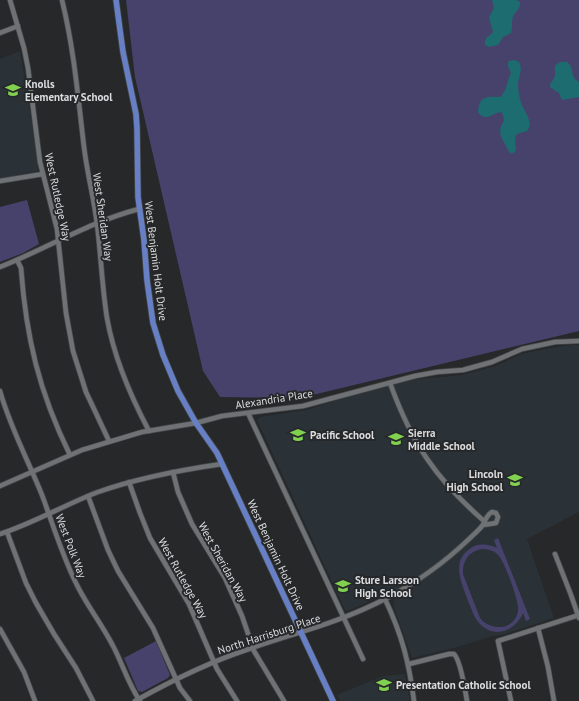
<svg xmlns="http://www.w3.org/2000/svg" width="579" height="701" viewBox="0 0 579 701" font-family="'PT Sans',sans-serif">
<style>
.built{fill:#2a3137}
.green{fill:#47426c;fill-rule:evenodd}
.water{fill:#1d6c70}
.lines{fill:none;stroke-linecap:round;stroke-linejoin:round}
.minor-casing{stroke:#444648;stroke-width:6}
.major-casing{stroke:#444648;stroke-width:7}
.minor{stroke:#6f7274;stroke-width:4.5}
.major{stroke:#677fc4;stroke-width:5.5}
.labels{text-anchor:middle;stroke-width:4;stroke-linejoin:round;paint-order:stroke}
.poi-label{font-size:11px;font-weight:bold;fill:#dbdcde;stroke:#26282a;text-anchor:start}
.street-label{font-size:11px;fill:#dbdcde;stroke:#26282a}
</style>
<rect width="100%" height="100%" fill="#26282a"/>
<g class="built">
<polygon points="20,51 39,167 38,171 0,179 0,59"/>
<polygon points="573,345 579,345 579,512 527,539 554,618 502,635 492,636 458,647 412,658 393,605 395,599 391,591 348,611 345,610 257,420 260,417 306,410 399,381 462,375 496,366 521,354 556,347"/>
<polygon points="405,674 410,701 340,701 337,695 383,676"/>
</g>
<g class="green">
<polygon points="126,0 579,0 579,331 300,398 220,397 203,371 135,77"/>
<polygon points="27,200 39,244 23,253 0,262 0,207"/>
<path d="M498,538L530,619L526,621L523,613C516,630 496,639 481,625C474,619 472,609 468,601C462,583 450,561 471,548C479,543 488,544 497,548L494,540ZM483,549C489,549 495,551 499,556C505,563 520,603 518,611C515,630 491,632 480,618L463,574C462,561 470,550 483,549Z"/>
<polygon points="156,641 170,675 168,678 142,692 138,691 124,658"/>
</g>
<g class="water">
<path d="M492,0H516L520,2C521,10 515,10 513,17C511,22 513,28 511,33L503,37L498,45L489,47L485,45C484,37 489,37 493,32L489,17L494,8Z"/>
<path d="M514,60L519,62C523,70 519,75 518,84C518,89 519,94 520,99C522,110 535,121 527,131L517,134L515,137L516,150L512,154L509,152C504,140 495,133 504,121L503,115L501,112C492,113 485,123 478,112C479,96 486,96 500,97C507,92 507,80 511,73C510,68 506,66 509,61Z"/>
<path d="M560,62H567C575,68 569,76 579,82V97L562,100L559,93L550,87C550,82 552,83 554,78C558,71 550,67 560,62Z"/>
</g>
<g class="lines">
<g class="minor-casing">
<g id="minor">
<polyline points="10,0 24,48 28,68 40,162 57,229 66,313 73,351 86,392 109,441"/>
<path d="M62,0C74,49 78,97 84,147C87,173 94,198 97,224C101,255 102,287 107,318C114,358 130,395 149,431"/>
<polyline points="0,33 18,26"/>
<polyline points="0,181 43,174"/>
<path d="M17,260L21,268C26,337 39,392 70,455"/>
<path d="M0,267C48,248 89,222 139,209"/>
<path d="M390,383C412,444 436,479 484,521"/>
<path d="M0,391C10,427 28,460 42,495C54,527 63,559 79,589C89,608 102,625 112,644C122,662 128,684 140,701"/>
<polyline points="248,413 363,659"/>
<polyline points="173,472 178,492 192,524 225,578 242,616 254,651 284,701"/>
<polyline points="129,482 140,513 150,538 189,604 217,669 237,701"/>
<polyline points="0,486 82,450 142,432 196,423 222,416 303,406 415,376 437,372 463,370 492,362 522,349 555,342 579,341"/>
<polyline points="88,496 108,550 118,571 153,628 180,688 190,701"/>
<polyline points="7,532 26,583 36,603 54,634 76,668 93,701"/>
<path d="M0,534C34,523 64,505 98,492C138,478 180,470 222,464"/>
<polyline points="555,554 571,595 579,618"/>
<path d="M385,599C402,635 409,662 414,701"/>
<polyline points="538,628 548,667 554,701"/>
<polyline points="0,629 24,672 35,701"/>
<path d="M409,664L449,654H454C461,661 465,690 467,701"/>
<path d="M135,701C171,681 207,663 246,650C294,633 339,623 385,599C416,583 444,563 469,539C473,535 478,531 482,526C486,521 486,515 492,512L496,513L498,517L496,523L483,525"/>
<polyline points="511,701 498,641 579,615"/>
</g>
</g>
<g class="major-casing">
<polyline id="major" points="116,0 123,52 136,114 137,128 138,197 144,240 147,280 153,323 163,355 178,391 196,423 217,453 333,701"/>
</g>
<use href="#minor" class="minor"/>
<use href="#major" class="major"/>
</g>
<defs>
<g id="school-bare" transform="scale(1.2)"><path d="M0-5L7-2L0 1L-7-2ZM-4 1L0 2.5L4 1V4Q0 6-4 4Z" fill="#81d050" stroke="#26282a" stroke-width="2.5" paint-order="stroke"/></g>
</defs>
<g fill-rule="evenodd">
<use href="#school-bare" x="13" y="90"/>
<use href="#school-bare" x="298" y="435"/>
<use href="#school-bare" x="396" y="439"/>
<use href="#school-bare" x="515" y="480"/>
<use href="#school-bare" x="343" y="586"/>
<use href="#school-bare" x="384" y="685"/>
</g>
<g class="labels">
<g class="poi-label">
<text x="25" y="88">Knolls<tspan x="25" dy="13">Elementary School</tspan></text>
<text x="408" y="437">Sierra<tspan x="408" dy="13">Middle School</tspan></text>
<text x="310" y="439">Pacific School</text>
<text x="503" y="478" text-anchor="end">Lincoln<tspan x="503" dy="13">High School</tspan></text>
<text x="355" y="584">Sture Larsson<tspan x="355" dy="13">High School</tspan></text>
<text x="396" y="689">Presentation Catholic School</text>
</g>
<g class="street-label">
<text transform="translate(58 197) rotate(78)" y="4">West Rutledge Way</text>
<text transform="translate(103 217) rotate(82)" y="4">West Sheridan Way</text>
<text transform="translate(156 261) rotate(83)" y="4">West Benjamin Holt Drive</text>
<text transform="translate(274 399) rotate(-9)" y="4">Alexandria Place</text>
<text transform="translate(71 546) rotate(69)" y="4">West Polk Way</text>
<text transform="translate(276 555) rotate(65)" y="4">West Benjamin Holt Drive</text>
<text transform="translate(223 562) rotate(61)" y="4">West Sheridan Way</text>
<text transform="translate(183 578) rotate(61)" y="4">West Rutledge Way</text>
<text transform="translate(269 634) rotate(-18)" y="4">North Harrisburg Place</text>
</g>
</g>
</svg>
